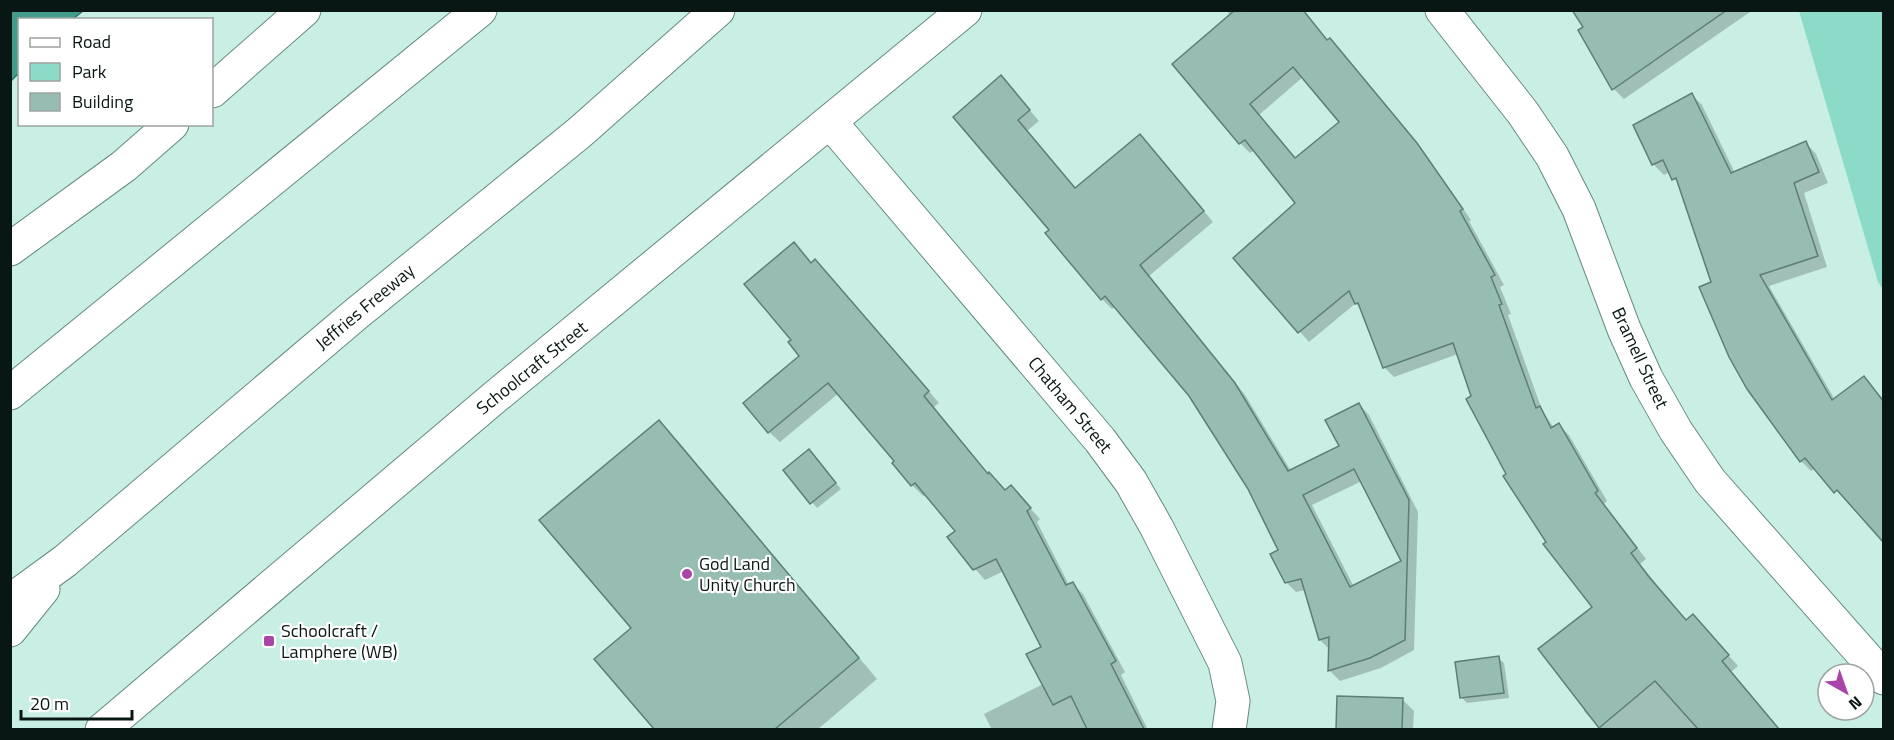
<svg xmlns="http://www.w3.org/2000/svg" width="1894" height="740" viewBox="0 0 1894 740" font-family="'Titillium Web',sans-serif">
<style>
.green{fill:#8bdbc8}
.water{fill:#429d8a;stroke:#317567;stroke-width:1.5}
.shadow{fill:#0003;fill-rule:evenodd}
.building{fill:#97bcb2;stroke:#5c7e76;stroke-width:1.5;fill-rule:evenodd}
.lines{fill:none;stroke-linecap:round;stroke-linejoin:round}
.minor-casing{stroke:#668980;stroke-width:35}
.major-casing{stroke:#668980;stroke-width:35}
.highway-casing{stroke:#668980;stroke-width:35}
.minor{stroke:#fff;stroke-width:33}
.major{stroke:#fff;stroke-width:33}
.highway{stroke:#fff;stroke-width:33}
.poi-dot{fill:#a945aa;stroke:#fff;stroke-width:2}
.labels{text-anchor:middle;stroke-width:4.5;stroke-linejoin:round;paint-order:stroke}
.street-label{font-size:18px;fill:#091714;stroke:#fff}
.poi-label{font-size:18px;fill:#091714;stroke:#fff;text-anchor:start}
</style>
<rect width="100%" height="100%" fill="#c9efe5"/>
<polygon class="green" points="1799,11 1883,11 1883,289 1878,282"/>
<polygon class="water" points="11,10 83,10 83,11 73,19 20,20 19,73 11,81"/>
<g class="shadow">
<path d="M1226,10H1303L1328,42L1340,50L1426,155L1471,220L1469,221L1504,285L1500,287L1511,314L1508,315L1542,410L1554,428L1559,425L1569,435L1607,501L1604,504L1646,559L1640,564L1687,621L1703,627L1738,666L1731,672L1780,730H1601L1584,711L1594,608L1548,542L1508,475L1473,397L1458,354L1394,377L1384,367L1362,310L1356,303L1309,342L1235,258L1297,203L1255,150L1250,153L1240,143L1174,64L1231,16ZM1303,77L1341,122L1296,159L1259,115Z"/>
<polygon points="1571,10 1753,10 1624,99 1614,89 1585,27"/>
<path d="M1001,77L1039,121L1027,131L1076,189L1150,146L1213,222L1149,276L1245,395L1291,471L1341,447L1359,404L1369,415L1418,512L1414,650L1381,668L1340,681L1330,671V650L1320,640L1306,590L1296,592L1286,582L1280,551L1249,489L1190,395L1116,306L1112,309L1102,299L1051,230ZM1362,481L1403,561L1354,587L1312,505Z"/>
<polygon points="1692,95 1702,105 1735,173 1806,143 1816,154 1828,183 1804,193 1827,267 1769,286 1835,400 1864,378 1884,400 1884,541 1815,468 1811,471 1801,461 1713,283 1680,186 1670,172 1664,175 1653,164"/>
<polygon points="794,244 812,264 826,271 939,403 934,407 989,475 1005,491 1011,487 1040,519 1037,522 1069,585 1072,583 1083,594 1125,672 1121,675 1148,730 992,730 984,714 1043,684 1043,647 1004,571 985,580 975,569 949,538 957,531 926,494 923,496 912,485 894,463 896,461 839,393 780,442 769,432 801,356 793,340"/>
<polygon points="658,422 678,441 877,679 817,730 656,730 597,659 633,628"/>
<polygon points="814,456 841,489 817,508 785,470"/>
<polygon points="1498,658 1504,663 1509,698 1467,703 1462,698"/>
<polygon points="1349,698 1402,699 1414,711 1413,729 1425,730 1337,730"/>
</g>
<g class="building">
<path d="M1235,10H1303L1327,40L1330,38L1417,143L1463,209L1460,211L1495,275L1491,277L1502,304L1499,305L1536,408L1540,406L1551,428L1559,423L1598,491L1595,493L1637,548L1631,553L1649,577L1686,620L1693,614L1729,655L1722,661L1779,729H1698L1655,681L1599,728L1538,649L1592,607L1543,544L1546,542L1503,476L1506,474L1466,399L1471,396L1453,343L1383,368L1358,303L1355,304L1349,291L1298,333L1233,258L1295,203L1245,140L1239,144L1172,64ZM1293,67L1339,122L1295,158L1250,104Z"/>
<polygon points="1572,10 1727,10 1612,90 1578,30 1583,27"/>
<path d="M1001,75L1030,110L1018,120L1075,188L1140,134L1204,211L1140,265L1235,383L1288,471L1339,446L1325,420L1359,403L1409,500L1405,640L1370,658L1328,671L1329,637L1319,640L1301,579L1285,583L1270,554L1278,550L1248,489L1189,396L1105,296L1101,300L1045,233L1049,230L953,117ZM1354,469L1401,561L1350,587L1303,495Z"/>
<polygon points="1692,93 1731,173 1806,141 1819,172 1794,183 1818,256 1760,275 1832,400 1864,376 1884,402 1884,543 1837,490 1834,493 1805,458 1800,462 1747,389 1729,357 1699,287 1711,282 1676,178 1672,180 1663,160 1652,165 1633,125"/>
<polygon points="794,242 811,263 815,259 929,391 924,396 988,474 989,472 1005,490 1011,485 1031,508 1027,511 1066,585 1073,582 1116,661 1111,664 1144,729 1087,729 1071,696 1053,705 1026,654 1041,647 996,559 973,570 947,537 955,531 915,483 911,486 892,463 894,461 828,383 768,433 743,403 799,356 788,342 791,340 744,284"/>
<polygon points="659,420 859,658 775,729 654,729 594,659 631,628 539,520"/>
<polygon points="809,449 836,483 810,504 783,470"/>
<polygon points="1499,656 1504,693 1460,698 1455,662"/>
<polygon points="1337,696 1403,698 1402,729 1336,729"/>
</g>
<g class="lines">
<g class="minor-casing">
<g id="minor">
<polyline points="1442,10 1523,113 1552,156 1579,209 1624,329 1646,378 1676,431 1710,481 1884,678"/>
<polyline points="831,123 1100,440 1131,482 1157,528 1225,663 1233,701 1229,730"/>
</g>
</g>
<g class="major-casing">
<g id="major">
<polyline points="212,91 304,10"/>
<polyline points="10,249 124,166 172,124"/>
<polyline points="102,730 495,397 965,10"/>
</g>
</g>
<g class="highway-casing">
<g id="highway">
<polyline points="10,393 480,10"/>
<polyline points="10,601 65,561 356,314 579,133 718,10"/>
<polyline points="10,630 43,589"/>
</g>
</g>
<use href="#minor" class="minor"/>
<use href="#major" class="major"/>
<use href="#highway" class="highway"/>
</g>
<g class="poi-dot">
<circle cx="687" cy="574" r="6"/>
<rect x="263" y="635" width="12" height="12" rx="3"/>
</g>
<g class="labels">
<g class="street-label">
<text transform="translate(365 307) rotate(-40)" y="6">Jeffries Freeway</text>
<text transform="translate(1640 358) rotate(65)" y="6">Bramell Street</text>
<text transform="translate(532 368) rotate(-39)" y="6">Schoolcraft Street</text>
<text transform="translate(1070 405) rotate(50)" y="6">Chatham Street</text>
</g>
<g class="poi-label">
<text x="699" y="570">God Land<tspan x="699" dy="21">Unity Church</tspan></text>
<text x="281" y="637">Schoolcraft /<tspan x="281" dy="21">Lamphere (WB)</tspan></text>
</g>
</g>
<rect width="1894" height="740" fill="none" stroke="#091714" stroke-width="24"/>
<rect x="18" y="18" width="195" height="108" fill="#ffffff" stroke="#9da2a1" stroke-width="1.5"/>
<rect x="30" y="38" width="30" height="9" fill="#ffffff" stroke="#9da2a1" stroke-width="1.5"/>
<text x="72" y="48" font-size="18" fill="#091714">Road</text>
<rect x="30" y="63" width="30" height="18" fill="#8bdbc8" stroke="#9da2a1" stroke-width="1.5"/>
<text x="72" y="78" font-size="18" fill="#091714">Park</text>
<rect x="30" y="93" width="30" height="18" fill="#97bcb2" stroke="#9da2a1" stroke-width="1.5"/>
<text x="72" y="108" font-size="18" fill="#091714">Building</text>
<g transform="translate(1846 692) rotate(140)"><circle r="28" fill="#ffffff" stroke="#9da2a1" stroke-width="1.5"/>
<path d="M0-4.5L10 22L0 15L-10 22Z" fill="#a945aa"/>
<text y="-9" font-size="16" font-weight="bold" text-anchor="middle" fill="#091714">N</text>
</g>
<path d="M21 710v9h111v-9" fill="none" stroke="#091714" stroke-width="3"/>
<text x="30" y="710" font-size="18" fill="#091714" stroke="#ffffff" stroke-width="4.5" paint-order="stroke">20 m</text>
</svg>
